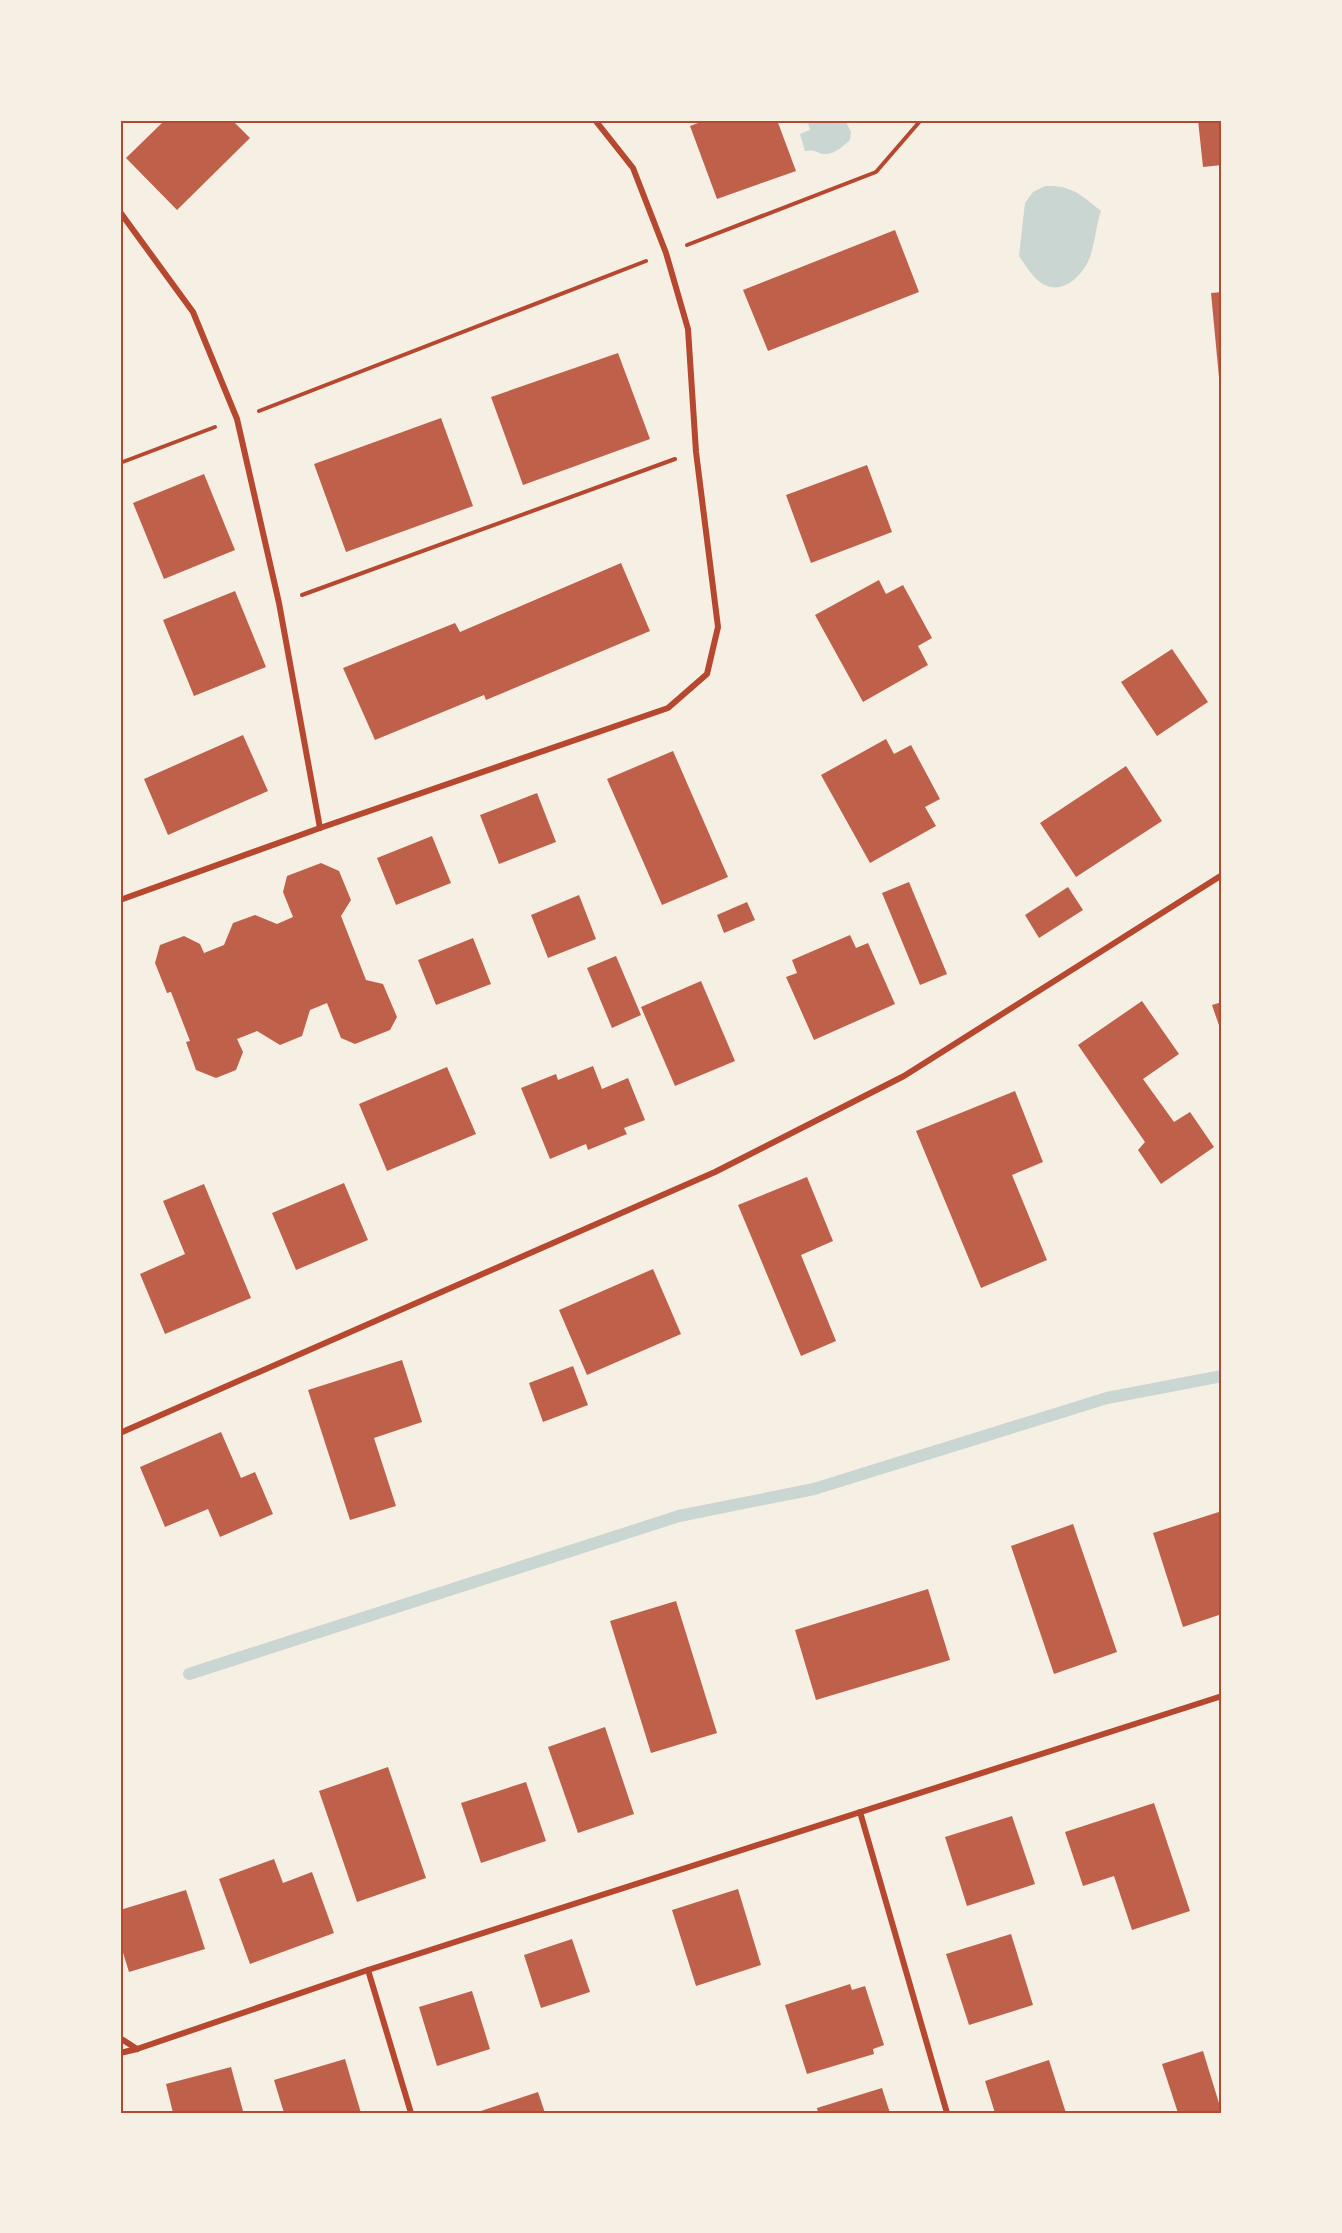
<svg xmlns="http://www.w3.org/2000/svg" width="1342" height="2233" viewBox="0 0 1342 2233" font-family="Jost,sans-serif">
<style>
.water{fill:#c9d6d2}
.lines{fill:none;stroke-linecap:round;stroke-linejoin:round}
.stream{stroke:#c9d6d2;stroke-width:12}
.building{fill:#bf614a}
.path{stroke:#b5482f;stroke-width:4}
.minor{stroke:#b5482f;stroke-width:6}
.neatline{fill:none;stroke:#b5482f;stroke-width:2}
</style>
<rect width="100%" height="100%" fill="#f6efe4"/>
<g class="water">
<path d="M807,120H845L851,132L850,140C843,146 834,155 824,154C816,153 816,149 805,151L800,134L810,130Z"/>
<path d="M1045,186C1072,185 1081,195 1101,211C1096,226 1095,242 1090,257C1084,273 1066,293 1047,286C1035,282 1026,266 1019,256L1025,203L1033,192Z"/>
</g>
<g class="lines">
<polyline class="stream" points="189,1674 679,1516 814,1489 1107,1398 1222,1376"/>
</g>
<g class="building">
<polygon points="165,120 232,120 250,138 177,210 126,158"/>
<polygon points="706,120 777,120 796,171 717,199 690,126"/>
<polygon points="1198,120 1222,120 1222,165 1203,167"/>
<polygon points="895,230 919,292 768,351 743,290"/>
<polygon points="1222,292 1222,388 1220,388 1211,293"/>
<polygon points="618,353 650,439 523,485 491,397"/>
<polygon points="441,418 473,506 346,552 314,464"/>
<polygon points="867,465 892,532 811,563 786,495"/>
<polygon points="204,474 235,550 164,579 133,503"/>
<polygon points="621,563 650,631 486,700 484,695 375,740 343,668 455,623 460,632"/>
<polygon points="879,580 886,594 903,585 932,638 918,646 928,665 863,702 815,615"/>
<polygon points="235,591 266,667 194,696 163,620"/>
<polygon points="1172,649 1208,702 1157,736 1121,682"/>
<polygon points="243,735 268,791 168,835 144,779"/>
<polygon points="886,739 894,754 911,745 940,799 925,807 936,826 870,863 821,775"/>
<polygon points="673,751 728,877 662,905 607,779"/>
<polygon points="1126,766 1162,821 1076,877 1040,823"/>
<polygon points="537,793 556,842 499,864 480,815"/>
<polygon points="432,836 451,883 396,905 377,858"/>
<polygon points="321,863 339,871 351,900 341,916 366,980 383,984 397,1017 390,1030 355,1044 341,1038 327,1003 310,1010 302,1036 280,1045 257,1031 237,1039 243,1052 236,1070 216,1078 196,1070 186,1042 190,1041 171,992 167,993 155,963 160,945 184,936 200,944 204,953 224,945 233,923 255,915 277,924 293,917 283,892 287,876"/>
<polygon points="909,882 947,974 920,985 882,893"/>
<polygon points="1068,887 1083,910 1039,938 1025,915"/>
<polygon points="579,895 596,939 548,958 531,915"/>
<polygon points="747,902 755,920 724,933 717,915"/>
<polygon points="850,935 856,948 868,943 895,1004 814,1040 786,977 797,973 792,960"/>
<polygon points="473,938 491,984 436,1005 418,960"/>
<polygon points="616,956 641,1015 612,1028 587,968"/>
<polygon points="701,981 735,1061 675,1086 641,1007"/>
<polygon points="1142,1001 1179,1054 1143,1079 1174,1122 1190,1112 1214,1147 1161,1184 1138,1150 1145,1142 1078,1045"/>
<polygon points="1222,1002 1222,1034 1212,1005"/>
<polygon points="593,1066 602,1089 628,1078 645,1120 624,1128 627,1134 588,1150 586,1144 550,1159 521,1088 556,1074 558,1080"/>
<polygon points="447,1067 476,1134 387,1171 359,1104"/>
<polygon points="1015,1091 1043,1162 1012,1175 1047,1260 981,1288 916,1131"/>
<polygon points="807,1177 833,1241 801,1255 836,1341 801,1356 738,1205"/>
<polygon points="344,1183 368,1240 296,1270 272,1213"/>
<polygon points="204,1184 251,1298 165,1334 140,1274 185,1254 163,1201"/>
<polygon points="653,1269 681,1334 587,1375 559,1310"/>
<polygon points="402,1360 422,1422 374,1438 396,1506 350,1520 308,1390"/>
<polygon points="573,1366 588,1405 543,1422 529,1383"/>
<polygon points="221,1432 241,1478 255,1472 273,1514 220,1537 208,1509 165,1527 140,1467"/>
<polygon points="1222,1511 1222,1614 1183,1627 1153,1533"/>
<polygon points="1073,1524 1117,1652 1054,1674 1011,1546"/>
<polygon points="928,1589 950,1660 816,1700 795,1630"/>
<polygon points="676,1601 717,1733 651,1753 610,1621"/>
<polygon points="605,1727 634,1814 578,1833 548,1747"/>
<polygon points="388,1767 426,1878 357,1902 319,1791"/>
<polygon points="526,1782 546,1841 481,1863 461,1803"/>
<polygon points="1154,1803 1190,1911 1132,1930 1114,1876 1083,1886 1065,1832"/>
<polygon points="1012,1816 1035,1884 967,1906 945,1837"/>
<polygon points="274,1859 283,1883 312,1872 334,1933 250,1964 219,1879"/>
<polygon points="738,1889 761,1965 696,1986 672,1910"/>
<polygon points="186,1890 205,1949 129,1972 120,1943 120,1910"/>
<polygon points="1011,1934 1033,2005 969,2025 946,1954"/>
<polygon points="572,1939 590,1992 541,2008 524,1955"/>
<polygon points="850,1984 852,1990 865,1986 884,2045 873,2049 874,2054 807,2074 785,2005"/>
<polygon points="472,1991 490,2049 437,2066 419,2007"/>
<polygon points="1203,2051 1222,2113 1178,2113 1162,2064"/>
<polygon points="345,2059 361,2113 284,2113 274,2080"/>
<polygon points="1049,2060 1066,2113 995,2113 985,2081"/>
<polygon points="231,2067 243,2111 235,2113 173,2113 166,2084"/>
<polygon points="882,2088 890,2113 818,2113 817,2108"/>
<polygon points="538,2092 545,2113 475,2113"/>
</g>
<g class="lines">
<g class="path">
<polyline points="687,245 876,172 921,120"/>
<polyline points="259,411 646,261"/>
<polyline points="120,463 215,427"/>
<polyline points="302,595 675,459"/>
</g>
<g class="minor">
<polyline points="120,212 193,312 237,419 279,603 320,828"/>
<polyline points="120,900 320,828 668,708 707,674 718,627 696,452 688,329 666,253 633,168 595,120"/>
<polyline points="120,1433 715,1172 904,1076 1222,875"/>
<polyline points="860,1812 947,2113"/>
<polyline points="368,1970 411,2113"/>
<polyline points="120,2038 137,2049"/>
<polyline points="120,2053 137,2049 368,1970 1222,1696"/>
</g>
</g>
<rect width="1342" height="2233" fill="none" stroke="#f6efe4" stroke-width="243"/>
<rect x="122" y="122" width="1098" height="1990" class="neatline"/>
</svg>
